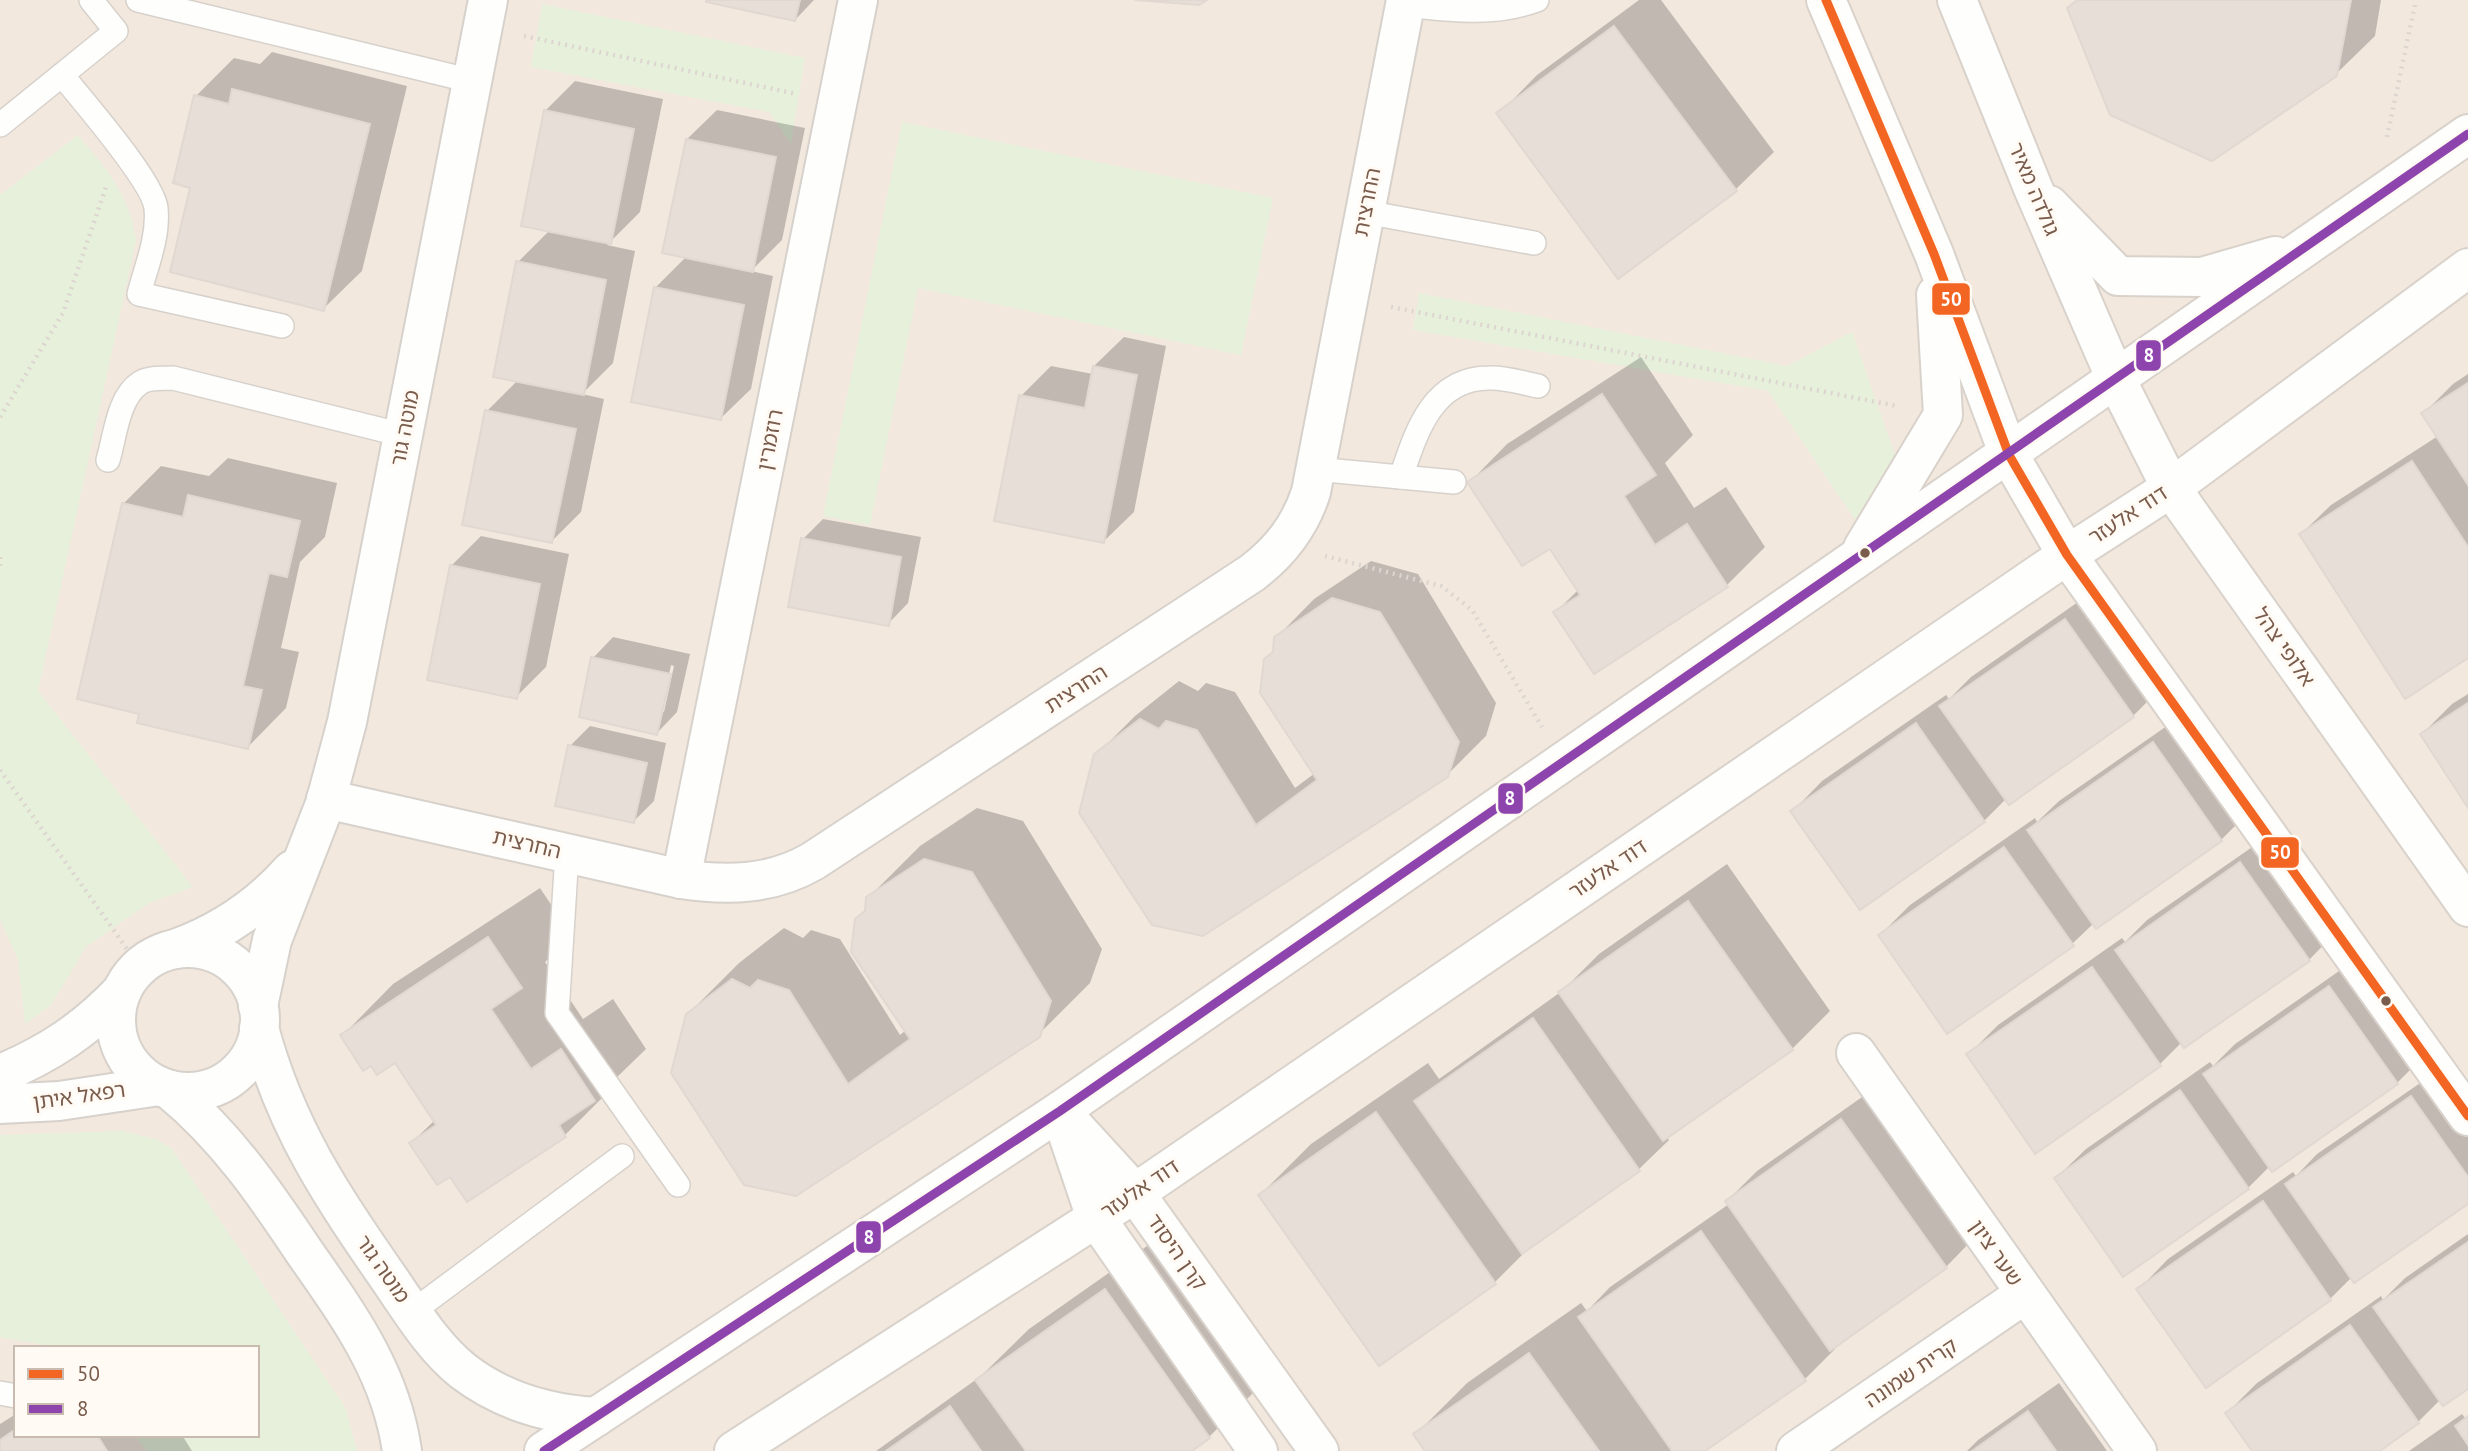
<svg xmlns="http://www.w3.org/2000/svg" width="2468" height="1451" viewBox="0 0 2468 1451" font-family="'PT Sans','Noto Sans Hebrew',sans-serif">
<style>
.residential{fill:#f2e8de;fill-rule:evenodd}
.green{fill:#e7f0db}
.shadow{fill:#0003;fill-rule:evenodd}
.building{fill:#e6ded7;stroke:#e2d8d2;stroke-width:2}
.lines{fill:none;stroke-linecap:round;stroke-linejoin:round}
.lane-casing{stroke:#d7d1cb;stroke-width:26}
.street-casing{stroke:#d7d1cb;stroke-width:42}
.secondary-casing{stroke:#d9d2cb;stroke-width:42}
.path{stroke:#dcd5d0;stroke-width:4.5;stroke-dasharray:2 5;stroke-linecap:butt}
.lane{stroke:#fefefd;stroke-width:23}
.street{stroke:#fefefd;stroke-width:38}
.secondary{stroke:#fefefd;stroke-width:38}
.bus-1-casing{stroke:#fffaf3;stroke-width:14}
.bus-2-casing{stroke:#fffaf3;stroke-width:14}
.bus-1{stroke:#f26522;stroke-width:9}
.bus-2{stroke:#8e44ad;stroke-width:9}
.bus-dot{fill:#7a5c4d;stroke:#fffaf3;stroke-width:2.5}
.labels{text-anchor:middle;stroke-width:6;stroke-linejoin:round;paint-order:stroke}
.street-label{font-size:21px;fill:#7a5c4d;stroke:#fffaf3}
.line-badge{stroke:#fffaf3;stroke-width:2.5}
.badge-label{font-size:19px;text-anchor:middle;font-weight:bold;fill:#fff}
</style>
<rect width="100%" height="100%" fill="#f9f5f0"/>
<path class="residential" d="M0,0H2468V1451H0ZM16,1348H257V1435H16Z"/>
<g class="green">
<polygon points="542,4 805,58 791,144 769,112 531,67"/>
<polygon points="902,122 1273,198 1241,355 918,288 870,525 823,516"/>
<path d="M78,135C107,170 130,194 136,241L38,691L193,887L149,903L86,947L51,1005L25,1024L18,959L0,920V195Z"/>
<polygon points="1419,293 1787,366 1852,332 1900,469 1864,533 1768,391 1413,330"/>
<polygon points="122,1131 158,1140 172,1149 345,1407 357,1451 146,1451 135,1435 257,1435 257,1348 61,1348 0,1337 0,1135"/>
</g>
<g class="shadow">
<polygon points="708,0 814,0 795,20"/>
<polygon points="1639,0 1661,0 1774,152 1735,190 1499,114 1537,75"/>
<polygon points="2077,0 2381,0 2375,36 2336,74"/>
<polygon points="272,52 407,86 362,271 323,309 192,186 196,96 234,58 260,64"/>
<polygon points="575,81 663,99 640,212 607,245 635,251 613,363 582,394 604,399 581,512 552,541 487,411 518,380 518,262 550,230 545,111"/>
<polygon points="717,110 805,128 782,240 751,271 773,276 751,389 721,418 656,287 687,256 687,139"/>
<polygon points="1124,337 1166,346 1134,512 1104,541 1021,396 1051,366 1093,374 1094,366"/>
<polygon points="1641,357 1693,435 1665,463 1694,508 1726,487 1765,547 1727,585 1594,672 1556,612 1579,589 1550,546 1469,483 1507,444"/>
<polygon points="2468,374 2468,656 2301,534 2331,505 2438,436 2424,413 2453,384"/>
<polygon points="228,458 337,483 325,537 300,562 281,648 299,652 286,708 248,747 123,504 161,466 209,476"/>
<polygon points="823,519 921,537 908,603 888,624 803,539"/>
<polygon points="481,536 569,554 546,667 516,697 451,566"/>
<polygon points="1371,561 1418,574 1496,703 1486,736 1447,775 1203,934 1096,755 1135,716 1179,681 1198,691 1206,683 1235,692 1295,788 1315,773 1275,650 1276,638 1314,599"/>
<polygon points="2095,590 2163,686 2133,716 2006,799 1984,821 1793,811 1822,781 1946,695 1949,699 1971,677"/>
<path d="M613,637L690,654L677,712L657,733L593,658ZM671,665L674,666L664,712H661Z"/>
<polygon points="2468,694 2468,805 2422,734 2452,704"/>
<polygon points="2184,714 2251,810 2221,840 2097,926 2094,923 2072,944 1880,935 1910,905 2035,818 2037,822 2059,801"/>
<polygon points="590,726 666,743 654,801 634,821 570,746"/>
<polygon points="977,808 1023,821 1102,949 1090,983 1038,1035 795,1194 687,1015 739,963 784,928 803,938 811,930 840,939 900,1035 906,1030 867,910 868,898 920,846"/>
<polygon points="2271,834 2338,930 2309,960 2182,1042 2160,1064 2035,1151 1968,1055 1998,1025 2122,938 2125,942 2147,920"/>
<polygon points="1727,864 1830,1011 1792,1049 1667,1137 1669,1140 1639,1169 1532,1245 1495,1282 1260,1195 1311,1144 1428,1063 1439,1079 1562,991 1599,954"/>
<polygon points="540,888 572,936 545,962 583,1019 613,999 646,1049 614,1080 616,1084 565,1135 467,1200 451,1174 411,1143 435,1120 396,1060 372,1064 342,1036 393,984"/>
<polygon points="2359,957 2427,1053 2397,1083 2270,1166 2248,1188 2056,1178 2086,1149 2210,1062 2213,1066 2235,1044"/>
<polygon points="2442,1068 2468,1105 2468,1202 2352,1277 2330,1299 2139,1289 2168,1259 2293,1172 2296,1176 2317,1154"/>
<polygon points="1872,1090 1975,1237 1946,1267 1832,1346 1835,1349 1805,1379 1702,1451 1427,1451 1416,1434 1467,1383 1581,1303 1587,1311 1610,1287 1729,1204 1727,1201 1757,1171"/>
<polygon points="2468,1234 2468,1387 2440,1400 2418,1422 2377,1451 2254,1451 2227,1413 2257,1383 2381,1296 2383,1300 2405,1278"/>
<polygon points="1157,1239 1260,1386 1209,1437 1189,1451 876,1451 981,1376 1029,1329"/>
<polygon points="2059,1383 2107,1451 1967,1451 1978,1440"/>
<polygon points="16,1414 16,1435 182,1435 192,1451 0,1451 0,1424"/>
<polygon points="2462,1414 2465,1418 2468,1415 2468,1451 2409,1451"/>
</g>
<g class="building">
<polygon points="706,0 800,0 795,21 706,2"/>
<polygon points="1135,0 1207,0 1199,5"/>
<polygon points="2077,0 2351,0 2337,76 2212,161 2110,115 2067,8"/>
<polygon points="1614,26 1737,191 1618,279 1496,113"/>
<polygon points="232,89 370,124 324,311 170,272 190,188 173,183 194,95 229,104"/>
<polygon points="544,110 634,129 611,244 521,226"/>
<polygon points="686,139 776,157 753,272 662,253"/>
<polygon points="516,261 606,280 584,395 493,377"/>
<polygon points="654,287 744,305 721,420 631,402"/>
<polygon points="1093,366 1137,375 1104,543 994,521 1019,395 1085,408"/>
<polygon points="2468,383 2468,485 2421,413"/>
<polygon points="1602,394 1656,475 1624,496 1655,545 1687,524 1728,587 1594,674 1553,612 1580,595 1550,549 1522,566 1467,482"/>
<polygon points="485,410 576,429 552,543 462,525"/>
<polygon points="2412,461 2468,547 2468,658 2405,699 2299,534"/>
<polygon points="188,495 300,521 287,577 269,573 243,686 262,690 248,749 137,723 139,714 77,699 122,503 183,517"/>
<polygon points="801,538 901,557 889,626 788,607"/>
<polygon points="450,565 540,584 517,699 427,680"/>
<polygon points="1332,598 1380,612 1459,742 1448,777 1203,936 1152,925 1079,813 1094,754 1140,719 1159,729 1166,721 1197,730 1256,825 1317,780 1260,693 1264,659 1273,652 1274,637"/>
<polygon points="2065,619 2134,717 2009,805 1939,706"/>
<polygon points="591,657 671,674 657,735 579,717"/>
<polygon points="2468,703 2468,808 2420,734"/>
<polygon points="1916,723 1985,822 1860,910 1790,811"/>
<polygon points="2153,742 2222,841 2096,929 2027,830"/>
<polygon points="568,745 647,763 634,823 555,806"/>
<polygon points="2004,847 2074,946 1947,1034 1878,935"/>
<polygon points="924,859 972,872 1051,1001 1040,1037 796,1196 744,1185 671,1073 686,1014 732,979 750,988 758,980 789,990 848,1084 910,1039 851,952 855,919 865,911 866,897"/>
<polygon points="2240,862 2310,961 2184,1048 2115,950"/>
<polygon points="1688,901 1793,1050 1663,1141 1558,992"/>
<polygon points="488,937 522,988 491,1009 531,1069 561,1049 595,1101 559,1125 566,1137 467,1202 450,1177 437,1185 409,1143 436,1125 395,1063 377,1075 371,1066 363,1071 340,1035"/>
<polygon points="2092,967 2161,1066 2035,1154 1966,1054"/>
<polygon points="2329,986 2398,1084 2272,1172 2203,1074"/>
<polygon points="1533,1018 1640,1171 1522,1254 1414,1101"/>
<polygon points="2180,1090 2249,1189 2123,1277 2054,1178"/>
<polygon points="2411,1096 2468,1177 2468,1204 2354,1283 2285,1184"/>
<polygon points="1376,1112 1496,1284 1379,1366 1258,1195"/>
<polygon points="1841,1119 1947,1268 1830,1351 1725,1201"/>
<polygon points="2263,1201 2331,1300 2206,1388 2136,1289"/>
<polygon points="1701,1231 1806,1381 1705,1451 1672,1451 1578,1317"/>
<polygon points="2468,1242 2468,1389 2443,1406 2373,1307"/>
<polygon points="1105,1289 1210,1438 1192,1451 1026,1451 975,1380"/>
<polygon points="2350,1325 2419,1423 2380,1451 2252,1451 2225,1413"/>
<polygon points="1529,1353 1599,1451 1425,1451 1413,1434"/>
<polygon points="950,1406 981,1451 886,1451"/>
<polygon points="2028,1411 2056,1451 1972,1451"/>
<polygon points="2468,1416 2468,1445 2455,1426"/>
<polygon points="16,1429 16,1435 97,1435 107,1451 0,1451 0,1440"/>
</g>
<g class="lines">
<g class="lane-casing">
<g id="lane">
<polyline points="138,0 472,81"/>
<path d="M1405,5C1452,10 1493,16 1537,0"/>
<path d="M62,75C82,100 153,181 156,208C159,237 146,267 139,294L282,326"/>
<polyline points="0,125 116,31 91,0"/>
<polyline points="1365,212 1534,243"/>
<path d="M108,460C115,437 118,397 140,383C148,377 163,379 173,378L403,435"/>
<polyline points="1315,469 1454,482"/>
<path d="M1401,477C1416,433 1432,378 1489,378C1505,377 1522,383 1538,386"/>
<polyline points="567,853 557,1013 678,1185"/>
<polyline points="412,1312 622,1156"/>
<polyline points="0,1393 16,1396"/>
</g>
</g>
<g class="street-casing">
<g id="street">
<path d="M326,799L681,879C728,886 772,885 813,861L1252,573C1281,551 1300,526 1311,492L1406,0"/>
<polyline points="681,879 858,0"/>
<circle cx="188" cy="1020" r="72"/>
<path d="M175,949C220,933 259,907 292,870"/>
<polyline points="258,1006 272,940 325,804 347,722 488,0"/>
<path d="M259,1028C286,1129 332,1196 390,1280C412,1312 433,1347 463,1371C502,1401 548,1414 596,1417"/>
<polyline points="1856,1053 2137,1451"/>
<path d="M0,1074C49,1054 86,1029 122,991"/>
<path d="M170,1090C226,1136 265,1193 305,1253C349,1316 391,1373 402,1451"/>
<polyline points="0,1104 59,1101 159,1086"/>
<polyline points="1796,1451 2025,1294"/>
</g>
</g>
<g class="secondary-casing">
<g id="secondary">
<polyline points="1826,0 1934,254 2009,455 2067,555 2468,1116"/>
<polyline points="1957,0 2033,188 2115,377 2171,488 2468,907"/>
<polyline points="2049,205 2118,276 2202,277 2275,256"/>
<polyline points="1863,548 1943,415 1936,295"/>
<polyline points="1060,1111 1135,1193 1319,1451"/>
<polyline points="1065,1126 1096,1218 1258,1451"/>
<polyline points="544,1451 1060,1111 2468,134"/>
<polyline points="734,1451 1135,1193 2067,555 2171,488 2468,268"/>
</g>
</g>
<g class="path">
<polyline points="524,36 797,94"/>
<polyline points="2387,137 2416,0"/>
<polyline points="1391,307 1897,406"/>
<polyline points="0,417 63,313 106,187"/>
<polyline points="1325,556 1441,586 1472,610 1542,727"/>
<polyline points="0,557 0,568"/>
<polyline points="0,770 127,949"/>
</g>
<use href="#lane" class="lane"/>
<use href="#street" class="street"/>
<use href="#secondary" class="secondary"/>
<g class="bus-1-casing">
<polyline id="bus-1" points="1826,0 1934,254 2009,455 2067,555 2468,1116"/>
</g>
<g class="bus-2-casing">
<polyline id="bus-2" points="544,1451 1060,1111 2468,134"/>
</g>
<use href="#bus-1" class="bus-1"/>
<use href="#bus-2" class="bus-2"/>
</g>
<g class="bus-dot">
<circle cx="1865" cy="553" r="6"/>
<circle cx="2386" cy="1001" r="6"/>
</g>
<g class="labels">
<g class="street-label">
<text transform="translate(2034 189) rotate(67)" y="7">גולדה מאיר</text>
<text transform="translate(1367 202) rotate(-79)" y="7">החרצית</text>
<text transform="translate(405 428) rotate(-79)" y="7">מוטה גור</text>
<text transform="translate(770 440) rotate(-79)" y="7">רוזמרין</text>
<text transform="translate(2128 515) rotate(-33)" y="7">דוד אלעזר</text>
<text transform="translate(2284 647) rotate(55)" y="7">אלופי צהל</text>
<text transform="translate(1076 689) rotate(-33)" y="7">החרצית</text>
<text transform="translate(527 844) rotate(13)" y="7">החרצית</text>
<text transform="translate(1608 869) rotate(-34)" y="7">דוד אלעזר</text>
<text transform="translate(79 1096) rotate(-8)" y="7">רפאל איתן</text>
<text transform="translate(1140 1189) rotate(-34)" y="7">דוד אלעזר</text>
<text transform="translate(1177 1252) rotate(55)" y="7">קרן היסוד</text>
<text transform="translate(1996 1253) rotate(55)" y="7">שער ציון</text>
<text transform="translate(383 1269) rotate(55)" y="7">מוטה גור</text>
<text transform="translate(1911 1373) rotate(-34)" y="7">קרית שמונה</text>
</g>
</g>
<g class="line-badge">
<rect x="1931" y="282" width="40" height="34" rx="7" fill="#f26522"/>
<rect x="2135" y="339" width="27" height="33" rx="7" fill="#8e44ad"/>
<rect x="1497" y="782" width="27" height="33" rx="7" fill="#8e44ad"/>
<rect x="2260" y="836" width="40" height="33" rx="7" fill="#f26522"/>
<rect x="855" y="1220" width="27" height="34" rx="7" fill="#8e44ad"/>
</g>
<g class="badge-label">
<text x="1951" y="306">50</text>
<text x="2149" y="362">8</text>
<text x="1510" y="805">8</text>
<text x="2280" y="859">50</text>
<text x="869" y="1244">8</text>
</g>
<rect x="14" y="1346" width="245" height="91" fill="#fffaf3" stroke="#cabbb1" stroke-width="2"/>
<rect x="28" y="1369" width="35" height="10" fill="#f26522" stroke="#cabbb1" stroke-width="2"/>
<text x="77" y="1381" font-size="21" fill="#7a5c4d">50</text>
<rect x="28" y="1404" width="35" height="10" fill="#8e44ad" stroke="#cabbb1" stroke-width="2"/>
<text x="77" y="1416" font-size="21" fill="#7a5c4d">8</text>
</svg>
